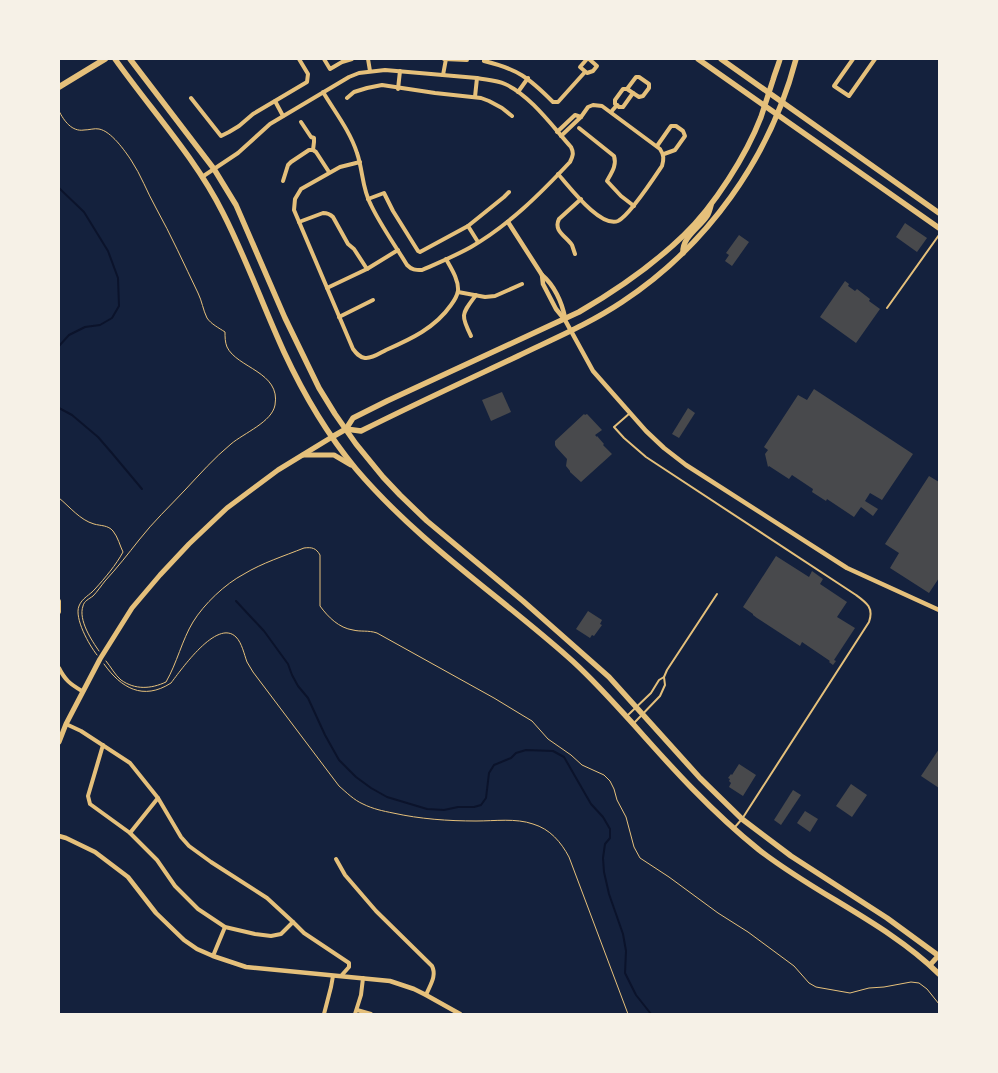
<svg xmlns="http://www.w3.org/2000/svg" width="998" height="1073" viewBox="0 0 998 1073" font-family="'Nunito Sans',sans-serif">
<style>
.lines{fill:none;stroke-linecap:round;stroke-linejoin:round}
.stream{stroke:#0b132b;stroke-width:2}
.building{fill:#48494c}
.path{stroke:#e5c07b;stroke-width:1}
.service{stroke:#e5c07b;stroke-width:2}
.minor{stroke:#e5c07b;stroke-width:4}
.tertiary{stroke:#e5c07b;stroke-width:4.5}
.secondary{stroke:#e5c07b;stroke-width:5}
.primary{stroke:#e5c07b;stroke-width:5.5}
.motorway{stroke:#e5c07b;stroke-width:6}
</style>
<rect width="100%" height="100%" fill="#14213d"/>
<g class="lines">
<g class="stream">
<polyline points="59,188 84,212 108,251 118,278 119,306 112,318 100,325 85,327 69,335 59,346"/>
<polyline points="59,408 72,415 98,437 111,452 142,489"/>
<polyline points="236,601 264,631 288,664 292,675 298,686 308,698 325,735 339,760 356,777 371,788 387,797 427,809 444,810 458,807 474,807 481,805 486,798 489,773 494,765 511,758 516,753 526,750 553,751 564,757 591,804 603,817 610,829 610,838 605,844 603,858 604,872 609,894 623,934 626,951 625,973 636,995 651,1014"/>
</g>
</g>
<g class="building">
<polygon points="905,223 927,238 917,252 896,237"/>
<polygon points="739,235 749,242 732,266 725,261 729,255 726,253"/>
<polygon points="845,281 849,284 848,286 855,291 857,289 870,299 869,301 880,309 856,343 820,317"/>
<polygon points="814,389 913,454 882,500 870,493 865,501 878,509 873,516 861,507 854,517 827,499 826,501 812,492 813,489 792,475 789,479 769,466 768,467 765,454 768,450 764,447 798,395 807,400"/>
<polygon points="502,392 511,412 491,421 482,400"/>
<polygon points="688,408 695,413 679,438 672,434"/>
<polygon points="584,414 585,415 587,414 602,430 595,435 597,437 597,436 604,444 603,445 612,454 581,482 570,472 570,471 566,466 567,459 556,447 555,445 555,441"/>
<polygon points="929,476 939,482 939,578 929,593 890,568 899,553 885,544"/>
<polygon points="776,556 809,577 812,571 823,579 820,584 847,602 837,617 855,628 834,660 836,661 833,665 829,662 830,661 802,642 800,646 757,618 753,615 753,614 743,607"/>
<polygon points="588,611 602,620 600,624 602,625 594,636 592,635 590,638 576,629"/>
<polygon points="939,749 939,788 921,776"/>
<polygon points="739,764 756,775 743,796 729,787 731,783 729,781 730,779 728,778 731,774 732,775"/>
<polygon points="851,784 867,795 852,817 836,806"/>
<polygon points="793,790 801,795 781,825 774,820"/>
<polygon points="805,811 818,819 810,832 797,823"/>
</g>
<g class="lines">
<g class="path">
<path d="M59,111C64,121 72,132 84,130C89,130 95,128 99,129C111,131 125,151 131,160C141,175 147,192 156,208C171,235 184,264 198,293C202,301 203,310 207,318C211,324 219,328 225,332C225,337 225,342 227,347C237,368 281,372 275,405C272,422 244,433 231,444C214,458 200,474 185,490C170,506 153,522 139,540C128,554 117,568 105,581C101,586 97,592 93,596C89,599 84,601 83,606C78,620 92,641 99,651"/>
<path d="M59,498C70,507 80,520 94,524C101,526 108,525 113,531C118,537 120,546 123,552C116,565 105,578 95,589C90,595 82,598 79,606C74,618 89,645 97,655"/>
<path d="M106,661C111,667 115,675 121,680C135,690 151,689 166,682C177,663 182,640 193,622C204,604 225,584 244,574C262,563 284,556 304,548C312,547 316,548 320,555V606C328,617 339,628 353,630C361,632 368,630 377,633L494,698L522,715L532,721L548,739L571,755L582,765L604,775L610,781L614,789L617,800L626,817L634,847L640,858L669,877L718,913L748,932L794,966L809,983L816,987L850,993L869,988L884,987L911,982L919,983L927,989L939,1004"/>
<path d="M104,664C121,688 143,701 171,683C181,670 217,618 236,637C242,643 244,654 247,662C249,665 251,669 253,672L339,786C347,793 354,800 363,804C373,809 383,811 393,813C420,819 448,821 476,821C495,821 516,818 533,824C550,829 561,842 569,857L628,1014"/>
</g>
<g class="service">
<polyline points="887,308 939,235"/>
<path d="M630,413L614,427L624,438L646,457L856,595C867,603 874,608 869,622L742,819L735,827"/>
<polyline points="628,715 651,693 659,680 664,677"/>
<polyline points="635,722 660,696 665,685 664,677 667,670 717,594"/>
</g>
<g class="minor">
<polyline points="324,59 330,69 342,62 352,59"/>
<polyline points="368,59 370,71"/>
<polyline points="444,59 467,60 467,59"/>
<path d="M485,59L484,61C518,69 529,78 553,102H558L585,72"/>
<polyline points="587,59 580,67 587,73 593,71 597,66 589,59"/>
<polyline points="853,59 834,86 849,96 875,59"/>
<polyline points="443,75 446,59"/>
<polyline points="398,89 400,71"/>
<polyline points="518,92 528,78"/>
<polyline points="475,97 477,78"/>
<polyline points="191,98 221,136 229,132 239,126 253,114 307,82 308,74 299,59"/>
<polyline points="347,98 354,92 367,88 382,85 435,93 481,98 489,101 502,108 512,116"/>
<polyline points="275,101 283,116"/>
<polyline points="617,105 619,107 623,107 633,93"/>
<polyline points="611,112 617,105 615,104 615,100 623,89 627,89 636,77 639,77 649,84 649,88 643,96 639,97 627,89"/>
<polyline points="301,122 311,137 314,138 314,142 313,150"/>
<path d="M579,128L614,156C617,165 612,172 607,181L621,196L634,206"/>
<polyline points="557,132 575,115 581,117"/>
<polyline points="657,146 671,126 676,126 683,131 685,136 675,150 664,154"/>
<path d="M360,162L340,167L301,189L295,199L294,210L353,349C356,353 359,357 365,358C372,359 380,353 386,350C411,339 435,328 451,305C454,301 457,296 458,291C459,280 451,268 446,259"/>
<path d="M558,174C569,186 600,228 618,221C629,216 654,178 662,166C664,159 664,155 660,149L602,106L593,105L588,107L581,117L561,136"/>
<path d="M202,177L238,153L270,124L349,77L359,73L385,70L477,78C487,80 496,80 505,84C530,95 553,127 571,147C574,153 573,156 570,162C540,194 509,225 471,247C455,256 438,263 422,270C415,270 412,270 407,265C395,245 381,226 371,205C362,189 363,170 357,153C350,131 335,112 323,92"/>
<polyline points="283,181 288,165 291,162 309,150 313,150 316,152 329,172"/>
<polyline points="368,199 384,193 393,211 418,251 420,252 468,226 504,197 509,192"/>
<path d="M299,222L323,213C327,213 330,214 333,217L348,244L354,249L367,269"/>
<polyline points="468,226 478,242"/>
<path d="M575,254C574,251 573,248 572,245C566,236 553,231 559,219L581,199"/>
<polyline points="327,288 367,269 398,250"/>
<polyline points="458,292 485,297 495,296 522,284"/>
<polyline points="339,317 373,300"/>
<path d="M471,336C460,314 462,314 476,295"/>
<polyline points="59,601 59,612"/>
<path d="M59,668C65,680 70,684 82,691"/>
<polyline points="66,724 81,731 130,763 158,798 181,837 189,846 211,862 267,898 293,922 304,933 349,963 349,967 341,976"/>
<polyline points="103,745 88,796 90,804 130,833 157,860 175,886 198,909 225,927 255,934 271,936 281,934 293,922"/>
<polyline points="130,833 158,798"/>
<path d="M336,859L345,875L376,911L432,966C437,976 430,985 426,995"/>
<polyline points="213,956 225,927"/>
<polyline points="357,1010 371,1014"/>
<polyline points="324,1014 331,987 333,976"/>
<polyline points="355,1014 361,995 363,978"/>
</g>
<g class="tertiary">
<path d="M508,222L542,275C554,285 562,302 565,318"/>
<polyline points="542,275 543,284 556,309 565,320 593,371 646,431 664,448 686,465 847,568 939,610"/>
<polyline points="59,836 66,838 95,852 128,877 156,913 184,940 197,949 213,956 246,967 390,981 414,989 426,995 460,1014"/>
</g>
<g class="secondary">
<polyline points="303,455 334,455 351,465"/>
<polyline points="59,742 66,724 100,659 132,608 160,575 189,544 227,508 278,470 332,437"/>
<polyline points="930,965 939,955"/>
</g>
<g class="primary">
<path d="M115,59C151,110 195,157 223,213C246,258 263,306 284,352C303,393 327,434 356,469C418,542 497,594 568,657C592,678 612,701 634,725C672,768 712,812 758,849C815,894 887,923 939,974"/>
<polyline points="130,59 214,169 236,205 285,318 319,388 335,414 356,444 383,477 400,495 427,521 523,601 609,677 700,778 742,819 791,856 887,918 939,956"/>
<polyline points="698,59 939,228"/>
<polyline points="721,59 939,213"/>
<path d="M683,253C682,237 699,228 707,216C709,213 710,209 711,205"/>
<path d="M346,429L361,431C413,405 465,381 518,356C553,339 589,324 622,302C707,246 770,158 796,59"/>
<path d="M332,437L346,429L353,418L387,401L579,312C617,290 653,265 684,235C714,206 746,156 761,117C765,105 769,92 773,80C775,73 778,66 780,59"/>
</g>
<polyline class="motorway" points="59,87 105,59"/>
</g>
<rect width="998" height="1073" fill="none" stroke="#f6f1e7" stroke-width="120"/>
</svg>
